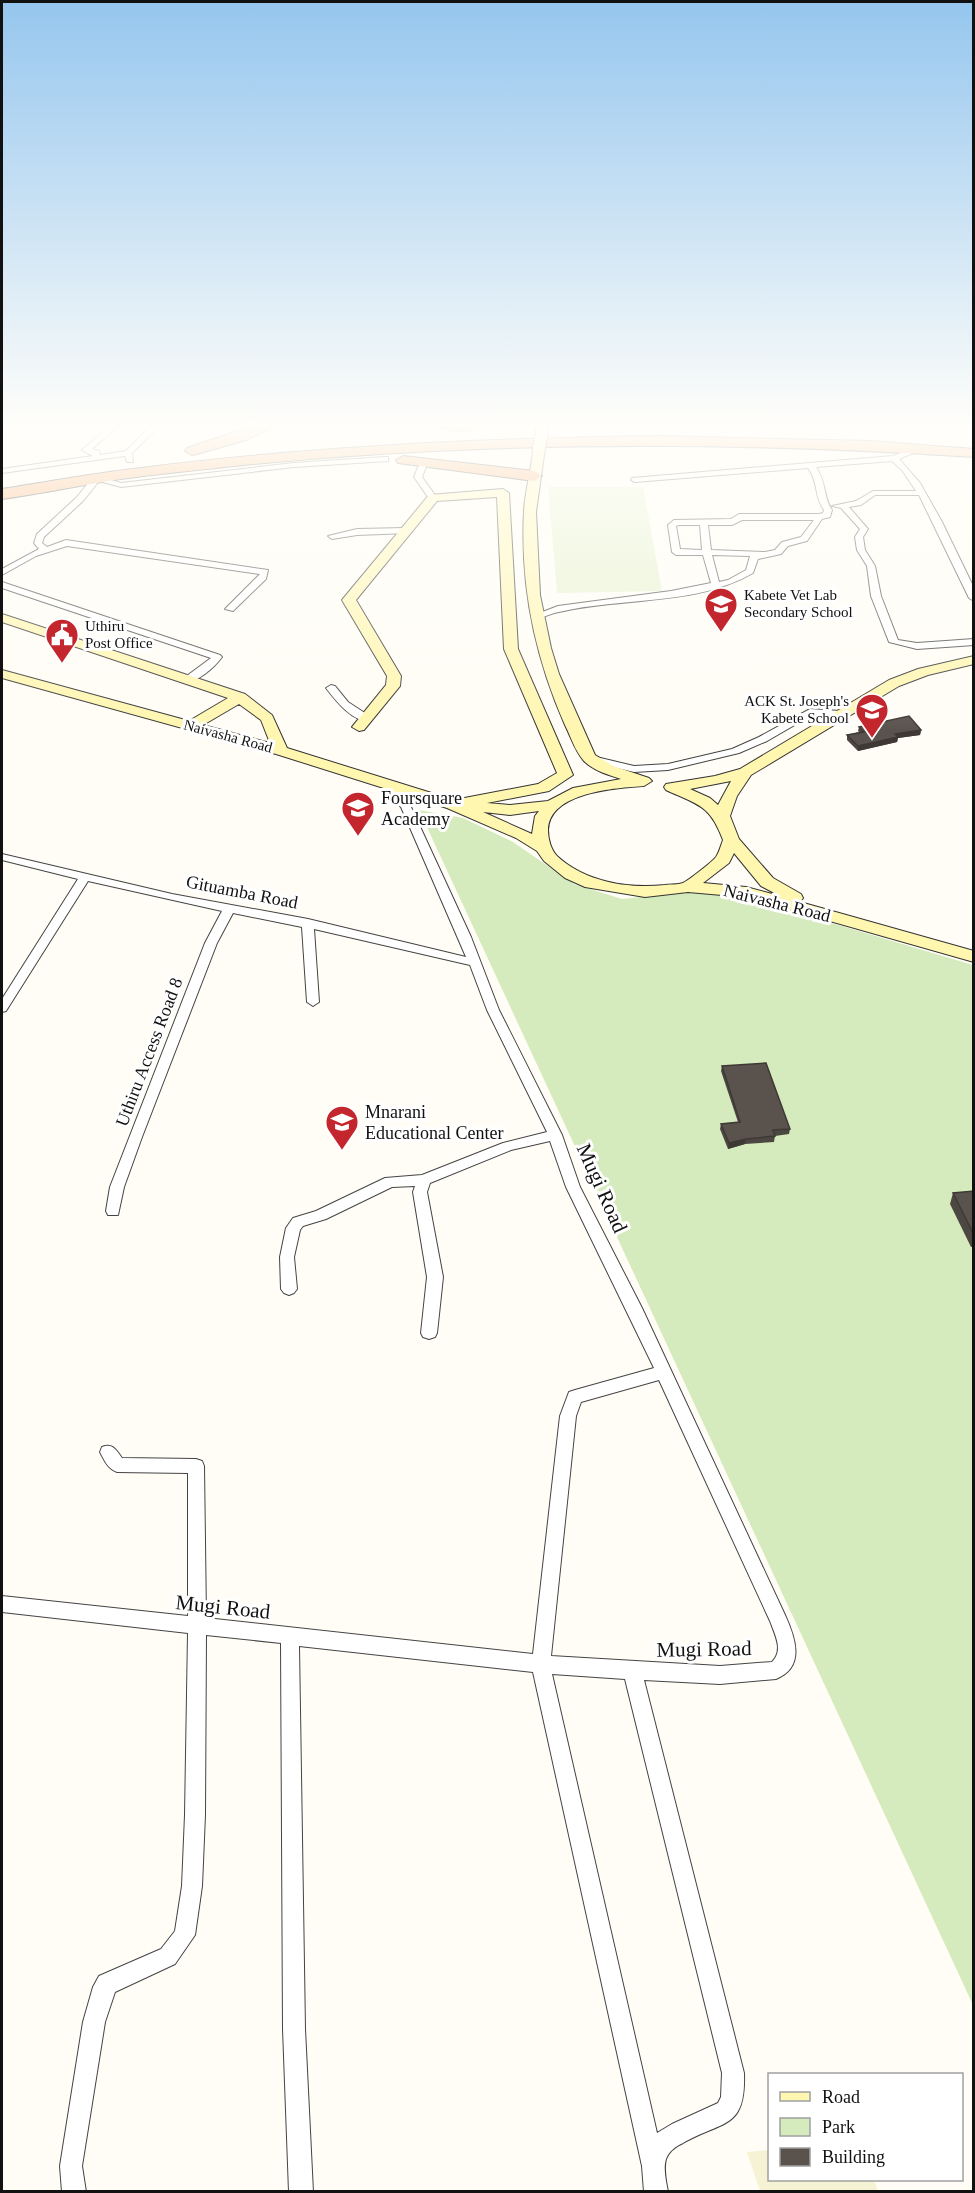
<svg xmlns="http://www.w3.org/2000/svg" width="975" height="2193" viewBox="0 0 975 2193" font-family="Georgia,serif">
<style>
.farmland{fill:#f6f3d4}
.green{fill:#d5ebbd}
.pitch{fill:#e6f2cf}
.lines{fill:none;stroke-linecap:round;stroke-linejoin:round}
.street-casing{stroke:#444;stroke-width:2}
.secondary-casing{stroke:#333;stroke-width:2}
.highway-casing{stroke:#222;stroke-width:2}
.street{fill:#fff;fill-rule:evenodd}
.secondary{fill:#fff6b0;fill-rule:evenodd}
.highway{fill:#f5a25d;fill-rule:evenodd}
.secondary-bridge-casing{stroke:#333;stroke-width:14;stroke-linecap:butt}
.secondary-bridge{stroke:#fff6b0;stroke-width:12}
.wall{fill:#4d4742}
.shaded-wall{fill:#3f3936}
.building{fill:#5a524d;stroke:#3f3936;stroke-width:1.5}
.labels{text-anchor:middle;stroke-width:6;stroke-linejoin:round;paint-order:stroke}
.far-poi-label{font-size:15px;fill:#111;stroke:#fff;text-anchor:start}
.far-street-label{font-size:15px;fill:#111;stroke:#fff}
.poi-label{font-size:18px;fill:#111;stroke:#fff;text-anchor:start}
.street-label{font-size:18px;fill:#111;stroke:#fff}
.near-street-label{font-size:21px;fill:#111;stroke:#fff}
</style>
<rect width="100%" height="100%" fill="#fffdf5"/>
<polygon class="farmland" points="769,2150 770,2180 874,2180 878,2191 760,2191 747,2152"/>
<polygon class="green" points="419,810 463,818 513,842 574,884 622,899 676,893 707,892 751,899 973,965 973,2005"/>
<polygon class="pitch" points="548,487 643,487 662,591 557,593"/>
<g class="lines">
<g class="street-casing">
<g id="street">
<polygon points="111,425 119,425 92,449 99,451 100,455 126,451 152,425 160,425 132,453 133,462 127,462 125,456 2,473 2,469 93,456 82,450"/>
<path d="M918,446L925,448L899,459L920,483L942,522L974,588V601L969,598L919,495H875L861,505L849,507L868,529L863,537L865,550L875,566L881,596L898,640L917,643L974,639V645L917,649L889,642L871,596L867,566L857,550L855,537L860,529L841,508L832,506L856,501L873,491H916L902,470L892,461L816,467C827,483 823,497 832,510L830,517L822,519L807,541L788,546L781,554L758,559L753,573C697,606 621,597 559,612C552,613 544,617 537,619L532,616L558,606L671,591L711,583L703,555H676L672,552L668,525L674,520L731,519L739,514H819L823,513L824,510C814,497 819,483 808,468L635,482L631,480L632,478L893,456ZM742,520H814L801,537L782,542L775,550L765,552L711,550L708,525H732ZM679,525H700L702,550L680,549L676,526ZM712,555L750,556L746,570L728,580L719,582Z"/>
<polygon points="385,457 388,457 388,461 294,467 121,487 99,481 83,501 44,537 42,543 47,547 66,540 268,570 266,579 233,611 225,609 260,574 67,546 36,556 2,575 2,569 39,549 34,543 37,534 77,497 93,477 101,477 121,483 294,463"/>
<polygon points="421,460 428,462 422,477 437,498 436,500 430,500 414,477"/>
<polygon points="406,528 410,531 409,533 357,535 332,539 328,536 357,529"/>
<path d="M2,582L220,655L222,657C214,668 197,683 184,682V678L211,658L2,588Z"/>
<path d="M331,685L335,686L348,702L371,717V721C353,723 336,701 326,688Z"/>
<polygon points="810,709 840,711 845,714 840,717 812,715 767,741 739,753 668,770 634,772 588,761 587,759 592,756 634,766 668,764 732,749 759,737"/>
<path d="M388,783L405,796L411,807L471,937L499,1010L562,1135L580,1187L642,1308L785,1615C795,1637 806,1667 776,1679L720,1684L644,1680L744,2073C746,2130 723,2120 683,2143C676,2146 669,2151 666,2159C663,2169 666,2181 668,2192H644L642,2166L533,1672L299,1646L305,2029L313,2192H289L283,2029L281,1643L206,1635L205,1815L202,1886L195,1935L175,1964L115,1992L105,2022L82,2166L86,2192H62L60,2166L83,2022L93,1987L99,1976L161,1949L175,1931L182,1886L185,1815L188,1633L2,1612V1596L188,1616V1473L117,1472C108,1469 104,1460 100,1452L102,1447C113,1443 116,1450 122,1458L196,1459L202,1461L204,1466L206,1618L533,1654L560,1416L569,1392L575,1390L654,1368L566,1187L550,1141L511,1150L430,1183L427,1192L443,1277L437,1333L435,1337L429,1339L423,1337L421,1333L427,1277L413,1192L415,1186L392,1187L326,1219L303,1226L300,1230L294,1257L297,1289L294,1293L289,1295L284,1293L281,1289L280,1257L286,1228L293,1218L316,1211L385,1178L422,1175L503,1143L547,1132L487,1010L470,965L314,929L319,1002L313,1006L307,1002L302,927L233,913L217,943L142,1137L124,1187L118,1215H108L106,1211L110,1187L205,943L222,911L88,881L6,1011L2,1012V999L78,879L2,860V854L172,894L308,919L466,957L401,807L383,786ZM659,1380L770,1621C775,1635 784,1650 772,1662L720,1666L551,1656L576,1416L581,1402ZM552,1674L625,1679L722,2073L721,2097L718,2103L672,2124L657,2133Z"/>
</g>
</g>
<g class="secondary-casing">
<path id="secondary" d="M539,445L545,448L536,512L540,595L551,648L559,674L595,755L613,766L649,778L652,781L644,786C616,788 549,792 548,830C548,839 551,850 557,856C585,882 628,889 665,885C670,884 678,885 683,883C689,880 712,862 716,857C719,853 721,845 723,840C710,805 699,805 666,790L664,787L666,784L715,776L740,769L889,680L918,669L974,656V664L928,675L899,686L751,775L737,796L730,816L739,839L773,878L801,894L803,898L800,902L974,951V962L745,897L688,892L645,897L585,887L565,878L544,861L537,851L516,838L447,808L276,754L2,678V670L189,721L228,698L2,622V614L245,694L272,715L287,748L454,800L538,784L557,773L504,649L497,497L437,501L356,600L401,676L400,686L364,730L359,731L352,727L386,685L387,676L342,600L429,495L503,489L509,493L518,649L573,775L549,791L487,803L510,805L548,801L573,788L621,779C609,775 594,771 584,761C575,751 571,737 565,725C535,657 520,586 524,511C525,490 532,469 533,448ZM239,704L261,720L270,743L203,725ZM731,781L718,805L710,798L690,789ZM539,811L535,816L532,834L483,812L510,815ZM734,853L761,886L780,896L746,887L703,883L729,863Z"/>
</g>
<g class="highway-casing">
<g id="highway">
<polygon points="256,425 277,425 246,440 197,454 192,455 185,451 187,448"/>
<path d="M438,425H477V426C470,433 446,432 438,425Z"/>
<path d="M661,436L870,441L974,449V457C730,441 487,441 244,465C199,470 153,474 108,481C72,487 37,494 2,499V489C48,482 94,473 141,468C314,446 487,438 661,436Z"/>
<polygon points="403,456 534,471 542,476 534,481 398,463 396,460"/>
</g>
</g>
<use href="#street" class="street"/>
<use href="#secondary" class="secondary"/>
<use href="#highway" class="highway"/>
<g class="secondary-bridge-casing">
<polyline id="secondary-bridge" points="539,448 543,425"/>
</g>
<use href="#secondary-bridge" class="secondary-bridge"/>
</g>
<g class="wall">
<polygon points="859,727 921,730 920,735 898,738 897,742 858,751 847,740 847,735 859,732 858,731"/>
<polygon points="722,1066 790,1129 789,1134 775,1136 774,1142 745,1144 728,1149 720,1129 721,1124 738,1122 721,1071"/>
<polygon points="974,1191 974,1247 971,1247 950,1204 953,1193"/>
</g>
<g class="shaded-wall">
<polygon points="921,730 920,735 898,738 897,742 858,751 858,746 895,734"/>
<polygon points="746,1139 745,1144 728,1149 729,1143"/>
</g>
<g class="building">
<polygon points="909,716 921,730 895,734 898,737 858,746 847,735 864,732 859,727"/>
<polygon points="766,1063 790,1129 773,1130 775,1136 746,1139 729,1143 721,1124 740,1122 722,1066"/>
<polygon points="974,1191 974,1235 953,1193"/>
</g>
<linearGradient id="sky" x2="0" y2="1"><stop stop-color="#95c6ee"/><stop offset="0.58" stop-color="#fffefa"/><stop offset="1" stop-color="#fffefa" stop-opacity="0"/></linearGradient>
<rect width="975" height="732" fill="url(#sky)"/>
<defs>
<g id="school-pin" transform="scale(1.725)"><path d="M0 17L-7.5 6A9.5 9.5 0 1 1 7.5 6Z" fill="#c4262e" stroke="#fff"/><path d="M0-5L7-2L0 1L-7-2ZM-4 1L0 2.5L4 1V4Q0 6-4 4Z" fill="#fff"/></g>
<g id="civic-pin" transform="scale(1.725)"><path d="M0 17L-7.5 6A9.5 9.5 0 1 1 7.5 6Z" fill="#c4262e" stroke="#fff"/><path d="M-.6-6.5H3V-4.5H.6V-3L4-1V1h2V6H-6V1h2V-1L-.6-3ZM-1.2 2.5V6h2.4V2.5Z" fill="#fff"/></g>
</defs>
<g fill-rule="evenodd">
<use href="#school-pin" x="721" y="604"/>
<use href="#civic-pin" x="62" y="635"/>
<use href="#school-pin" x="872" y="710"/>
<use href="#school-pin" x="358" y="808"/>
<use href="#school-pin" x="342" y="1122"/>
</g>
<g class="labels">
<g class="far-poi-label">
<text x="744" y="600">Kabete Vet Lab<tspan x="744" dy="17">Secondary School</tspan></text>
<text x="85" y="631">Uthiru<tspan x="85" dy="17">Post Office</tspan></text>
<text x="849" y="706" text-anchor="end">ACK St. Joseph's<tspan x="849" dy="17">Kabete School</tspan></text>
</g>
<g class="far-street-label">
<text transform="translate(228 736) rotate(15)" y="5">Naivasha Road</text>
</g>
<g class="poi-label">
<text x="381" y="804">Foursquare<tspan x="381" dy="21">Academy</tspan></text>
<text x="365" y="1118">Mnarani<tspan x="365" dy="21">Educational Center</tspan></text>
</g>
<g class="street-label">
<text transform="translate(242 892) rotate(11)" y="6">Gituamba Road</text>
<text transform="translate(777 903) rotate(14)" y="6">Naivasha Road</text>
<text transform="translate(149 1052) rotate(-69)" y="6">Uthiru Access Road 8</text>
</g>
<g class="near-street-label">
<text transform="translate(602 1188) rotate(66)" y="7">Mugi Road</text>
<text transform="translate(223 1607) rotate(6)" y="7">Mugi Road</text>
<text transform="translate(704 1649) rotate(-1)" y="7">Mugi Road</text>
</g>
</g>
<rect width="975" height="2193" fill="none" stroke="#111111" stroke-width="6"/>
<rect x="768" y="2073" width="195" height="108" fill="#ffffff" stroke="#a0a0a0" stroke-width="1.5"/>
<rect x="780" y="2092" width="30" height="9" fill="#fff6b0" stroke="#a0a0a0" stroke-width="1.5"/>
<text x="822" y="2103" font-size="18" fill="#111111">Road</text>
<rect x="780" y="2118" width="30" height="18" fill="#d5ebbd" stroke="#a0a0a0" stroke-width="1.5"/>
<text x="822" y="2133" font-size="18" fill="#111111">Park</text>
<rect x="780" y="2148" width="30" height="18" fill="#5a524d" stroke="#a0a0a0" stroke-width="1.5"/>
<text x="822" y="2163" font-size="18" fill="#111111">Building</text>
</svg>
